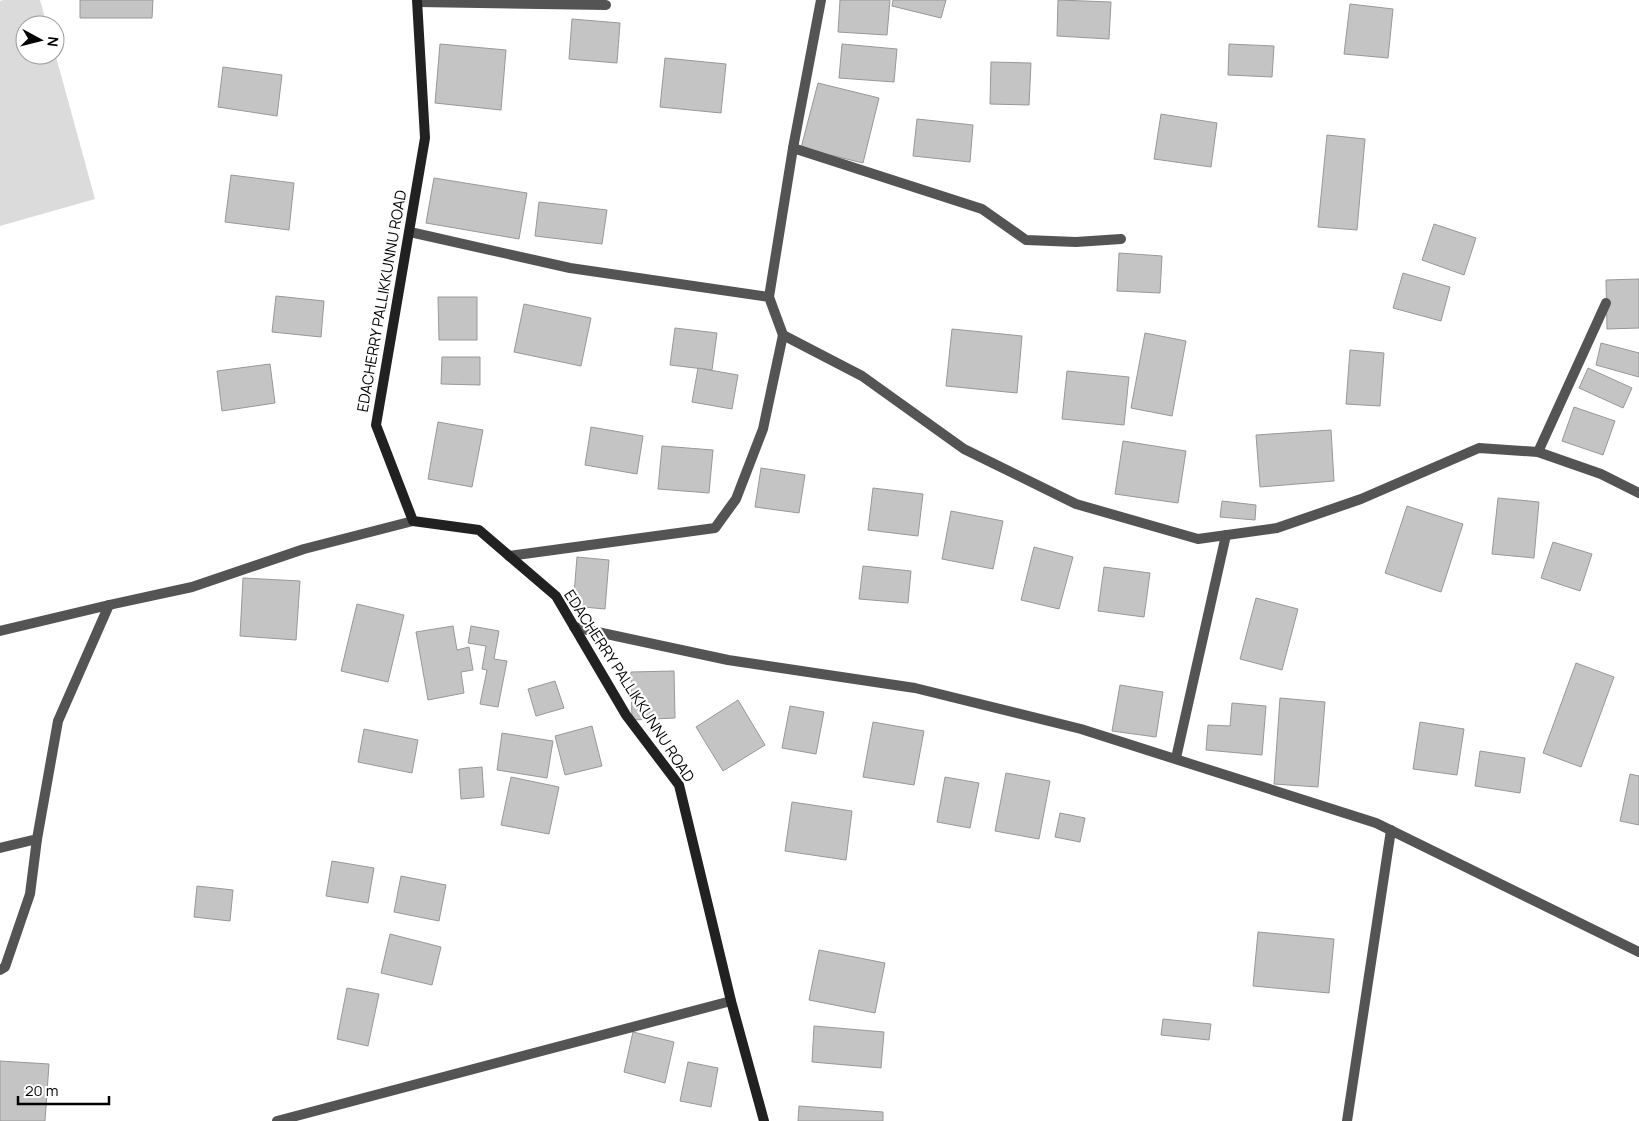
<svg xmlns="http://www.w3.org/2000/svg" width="1639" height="1121" viewBox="0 0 1639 1121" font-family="Manrope,sans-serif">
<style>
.green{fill:#dbdbdb}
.building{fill:#c4c4c4;stroke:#989898}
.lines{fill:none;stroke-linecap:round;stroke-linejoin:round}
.minor{stroke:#545454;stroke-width:10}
.secondary{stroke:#212121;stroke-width:10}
.labels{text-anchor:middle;stroke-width:4.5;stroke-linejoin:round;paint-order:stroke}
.street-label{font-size:15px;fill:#000;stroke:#fff}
</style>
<rect width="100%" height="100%" fill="#fff"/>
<polygon class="green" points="3,0 40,0 47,25 25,25 25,55 55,55 55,53 95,199 0,226 0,1"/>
<g class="building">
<polygon points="80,0 153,0 152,18 80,18"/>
<polygon points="840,0 890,0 887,35 838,32"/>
<polygon points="893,0 946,0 941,18 892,6"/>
<polygon points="1058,0 1111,2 1109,39 1057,36"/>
<polygon points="1350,4 1393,9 1388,58 1344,54"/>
<polygon points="572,19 620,23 617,63 569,59"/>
<polygon points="440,44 506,50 501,110 435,103"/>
<polygon points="842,44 897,49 894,82 839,78"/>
<polygon points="1229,44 1274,46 1272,77 1228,75"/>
<polygon points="665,58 726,64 721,113 660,107"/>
<polygon points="991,62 1031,63 1029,105 990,104"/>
<polygon points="223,67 282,75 277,116 218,107"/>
<polygon points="818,83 879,98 863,163 801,148"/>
<polygon points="1161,114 1217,123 1211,167 1154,159"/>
<polygon points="917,119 973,125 970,162 913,156"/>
<polygon points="1327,135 1365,139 1357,230 1318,227"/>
<polygon points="231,175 294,183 289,230 225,222"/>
<polygon points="434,178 527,193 519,239 426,223"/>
<polygon points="539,202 607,210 602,244 535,236"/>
<polygon points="1434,224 1476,238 1464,275 1422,260"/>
<polygon points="1119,253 1162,256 1160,293 1117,291"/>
<polygon points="1403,273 1450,287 1441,321 1393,308"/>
<polygon points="1639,279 1639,328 1607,329 1606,280"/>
<polygon points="276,296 324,301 321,337 272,332"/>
<polygon points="438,297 477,297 477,340 439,340"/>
<polygon points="524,304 591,318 581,366 514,352"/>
<polygon points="675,328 717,333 712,370 670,365"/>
<polygon points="952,329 1022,336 1017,393 946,386"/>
<polygon points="1145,333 1186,341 1172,416 1131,408"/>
<polygon points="1601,343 1639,353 1639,377 1596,365"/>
<polygon points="1350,350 1384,353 1380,406 1346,404"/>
<polygon points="442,357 480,357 480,385 441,384"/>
<polygon points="270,364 275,403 222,411 217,371"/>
<polygon points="698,368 738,375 732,409 692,402"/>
<polygon points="1588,368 1632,388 1623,408 1579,388"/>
<polygon points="1067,371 1129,377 1124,425 1062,419"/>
<polygon points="1574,407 1615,421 1603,455 1562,441"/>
<polygon points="438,422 483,430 472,487 428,479"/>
<polygon points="591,427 643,436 637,474 585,465"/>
<polygon points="1331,430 1334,481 1260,487 1256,435"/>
<polygon points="1123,441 1186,451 1178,503 1115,494"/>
<polygon points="662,446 713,450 709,493 658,489"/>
<polygon points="761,468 805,475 799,513 755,507"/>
<polygon points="873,488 923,494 918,536 868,530"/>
<polygon points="1498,498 1539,502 1534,558 1492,554"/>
<polygon points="1222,501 1256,505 1255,520 1220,517"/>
<polygon points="1407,506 1463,524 1441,592 1385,573"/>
<polygon points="951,511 1003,521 993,569 942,559"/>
<polygon points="1553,542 1592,554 1580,591 1541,578"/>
<polygon points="1034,547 1073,557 1059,609 1021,600"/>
<polygon points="577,557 609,560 605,609 573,606"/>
<polygon points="863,566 911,571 908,603 859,599"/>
<polygon points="1104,567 1150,573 1144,617 1098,611"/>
<polygon points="243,578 300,581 296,640 240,636"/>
<polygon points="1256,598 1298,609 1282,670 1240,659"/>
<polygon points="357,604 404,615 388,682 341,671"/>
<polygon points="453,626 457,650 469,647 473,670 461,672 464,693 428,700 416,632"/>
<polygon points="471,626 499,631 494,659 507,661 498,707 480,704 487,670 482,669 486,646 468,643"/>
<polygon points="1576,663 1614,677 1581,767 1543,753"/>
<polygon points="674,671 675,718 632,720 631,672"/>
<polygon points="555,681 564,708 536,716 528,689"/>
<polygon points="1120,685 1163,692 1156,737 1112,731"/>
<polygon points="1280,698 1325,702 1318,787 1274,784"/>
<polygon points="738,700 765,745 723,771 696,727"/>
<polygon points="1232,703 1266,706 1262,755 1206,750 1208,725 1230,726"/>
<polygon points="790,706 824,712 816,754 782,748"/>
<polygon points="873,722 924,731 914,785 863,777"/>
<polygon points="1420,722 1464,729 1457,775 1413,769"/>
<polygon points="592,726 602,766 565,775 555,736"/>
<polygon points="364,729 418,740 412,773 358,762"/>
<polygon points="502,733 553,741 547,778 497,770"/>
<polygon points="1480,751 1525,758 1520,793 1475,786"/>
<polygon points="482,767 484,797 461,799 459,769"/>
<polygon points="1006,773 1050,781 1039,839 995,831"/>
<polygon points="1630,774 1639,776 1639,825 1620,821"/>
<polygon points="511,777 559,787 549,834 501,825"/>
<polygon points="945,777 979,783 970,828 937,822"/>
<polygon points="792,802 852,811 846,860 785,851"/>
<polygon points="1060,813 1085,818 1080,842 1055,837"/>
<polygon points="332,861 374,868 368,903 326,896"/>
<polygon points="401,876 446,885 439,921 394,912"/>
<polygon points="197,886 233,890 230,921 194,917"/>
<polygon points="1258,932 1334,939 1329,993 1253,986"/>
<polygon points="390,934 441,947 432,985 381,973"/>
<polygon points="819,950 885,963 875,1013 809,1000"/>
<polygon points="347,988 379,994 368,1046 337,1039"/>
<polygon points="1163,1019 1211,1024 1209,1040 1161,1035"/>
<polygon points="814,1026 884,1032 881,1068 812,1062"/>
<polygon points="633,1032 674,1042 665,1083 624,1072"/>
<polygon points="0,1061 49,1064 45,1121 0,1121"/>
<polygon points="688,1062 718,1068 711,1107 680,1101"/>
<polygon points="799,1106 883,1112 883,1121 798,1121"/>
</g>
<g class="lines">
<g class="minor">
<polyline points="418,2 606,5"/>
<polyline points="793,148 982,209 1026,240 1076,242 1121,239"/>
<polyline points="410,232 570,268 769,297 783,335 862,376 964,449 1076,504 1198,539 1277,528 1361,499 1479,448 1538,452 1601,474 1639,493"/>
<polyline points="769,297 793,148 821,0"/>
<polyline points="1538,452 1606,303"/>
<polyline points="509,556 715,528 736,499 763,429 783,335"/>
<polyline points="574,627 728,660 915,688 1081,729 1376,823 1639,952"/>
<polyline points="0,631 109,605 192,587 304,549 413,521"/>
<polyline points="1176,758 1226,535"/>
<polyline points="0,848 37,839 58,721 109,605"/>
<polyline points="0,970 5,967 30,894 37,839"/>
<polyline points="277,1121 731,1001"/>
<polyline points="1347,1121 1391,830"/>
</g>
<polyline class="secondary" points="417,0 425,138 376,425 413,521 479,530 556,596 626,715 679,785 731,1001 764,1121"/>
</g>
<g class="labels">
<g class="street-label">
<text transform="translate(382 301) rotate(-80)" y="5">EDACHERRY PALLIKKUNNU ROAD</text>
<text transform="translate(629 686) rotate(57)" y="5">EDACHERRY PALLIKKUNNU ROAD</text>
</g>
</g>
<g transform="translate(40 40) rotate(97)"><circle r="24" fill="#ffffff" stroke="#999999"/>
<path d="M0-4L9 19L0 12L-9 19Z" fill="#000000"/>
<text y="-8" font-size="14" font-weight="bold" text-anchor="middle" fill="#000000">N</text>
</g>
<path d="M18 1096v8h91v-8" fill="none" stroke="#000000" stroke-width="2.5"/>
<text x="25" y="1096" font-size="15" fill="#000000" stroke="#ffffff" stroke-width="4" paint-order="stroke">20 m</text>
</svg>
